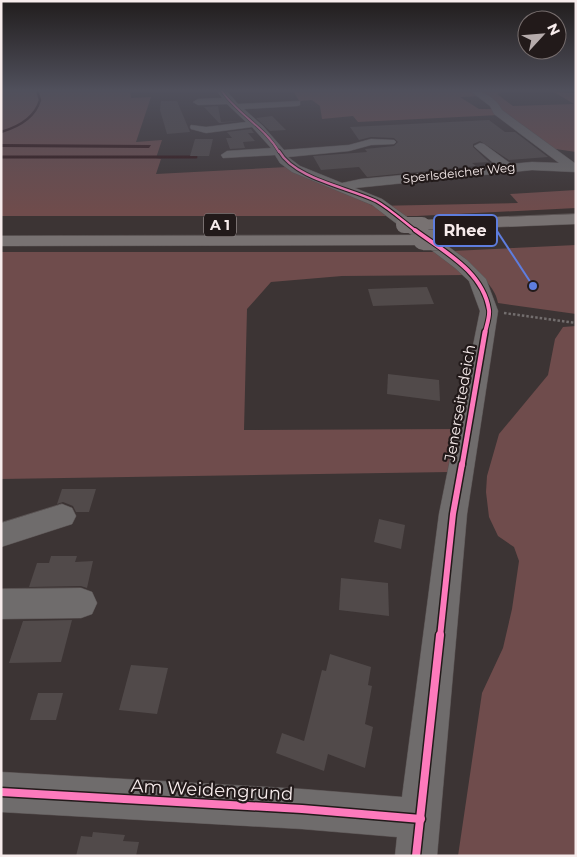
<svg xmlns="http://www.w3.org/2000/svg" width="577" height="857" viewBox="0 0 577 857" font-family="Montserrat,sans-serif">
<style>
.green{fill:#6f4c4c}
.water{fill:#2f1112}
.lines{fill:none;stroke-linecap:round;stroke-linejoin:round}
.stream-far1{stroke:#2f1112;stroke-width:2.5}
.stream{stroke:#2f1112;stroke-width:3}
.building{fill:#514a4a}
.minor-casing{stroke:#595252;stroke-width:1}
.highway-casing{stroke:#595252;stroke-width:1}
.path{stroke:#736e6e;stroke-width:2.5;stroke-dasharray:2.5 2;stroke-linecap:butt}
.minor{fill:#6f6c6c;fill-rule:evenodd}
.highway{fill:#787272;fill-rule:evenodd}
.highway-bridge-far1-casing{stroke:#595252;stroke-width:16;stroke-linecap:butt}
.highway-bridge-casing{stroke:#595252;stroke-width:21;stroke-linecap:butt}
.highway-bridge-far1{stroke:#787272;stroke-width:16}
.highway-bridge{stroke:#787272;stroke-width:20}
.cycleway-far5-casing{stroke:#221a1a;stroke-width:3}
.cycleway-far4-casing{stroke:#221a1a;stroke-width:4.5}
.cycleway-far3-casing{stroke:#221a1a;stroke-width:6}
.cycleway-far2-casing{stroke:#221a1a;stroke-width:8}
.cycleway-far1-casing{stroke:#221a1a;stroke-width:9}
.cycleway-casing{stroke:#221a1a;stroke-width:11}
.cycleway-far5{stroke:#fd7abc;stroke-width:2}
.cycleway-far4{stroke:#fd7abc;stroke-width:2.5}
.cycleway-far3{stroke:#fd7abc;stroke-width:4}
.cycleway-far2{stroke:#fd7abc;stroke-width:5}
.cycleway-far1{stroke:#fd7abc;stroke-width:6}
.cycleway{stroke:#fd7abc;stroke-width:8}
.labels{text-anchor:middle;stroke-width:4.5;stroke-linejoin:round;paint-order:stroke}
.far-street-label{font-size:12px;fill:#f7ecec;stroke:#221a1a}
.shield{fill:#221a1a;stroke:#b7adad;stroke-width:1}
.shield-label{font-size:14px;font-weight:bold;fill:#f7ecec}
.street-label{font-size:15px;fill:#f7ecec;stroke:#221a1a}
.near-street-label{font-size:18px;fill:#f7ecec;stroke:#221a1a}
.leader{fill:none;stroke:#5e7dde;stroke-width:2}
.callout-dot{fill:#5e7dde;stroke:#221a1a;stroke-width:2}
.callout{fill:#221a1a;stroke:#5e7dde;stroke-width:2}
.callout-label{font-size:16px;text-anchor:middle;font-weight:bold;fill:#f7ecec}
</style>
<rect width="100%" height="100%" fill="#3c3434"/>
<g class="green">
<polygon points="1,90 130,90 131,98 151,97 136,142 162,140 156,158 161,159 156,174 287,167 311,180 347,192 373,206 518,203 510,194 576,190 576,208 417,216 1,216"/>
<polygon points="293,90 471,90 481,96 460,97 479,109 494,109 499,115 358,122 353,116 322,119 320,106 312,100 299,101"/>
<polygon points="475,90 497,90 501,93 497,94 513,106 574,104 554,92 576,93 576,152 549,148 501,112 481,93"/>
<path d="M576,245V314L498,303C495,282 467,265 452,251Z"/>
<polygon points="1,252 437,252 467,275 342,276 271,282 247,309 244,430 458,429 450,472 1,479"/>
<polygon points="576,326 576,856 458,856 482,693 503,648 512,609 519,561 514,547 498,536 489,517 486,492 487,476 499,434 548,375 555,339 563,327"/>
</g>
<polygon class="water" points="1,144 151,145 149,148 1,147"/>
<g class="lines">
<path class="stream-far1" d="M1,132C18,127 35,118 40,100L37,90"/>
<polyline class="stream" points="1,157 196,157"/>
</g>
<g class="building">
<polygon points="161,101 177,101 190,132 167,134 160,110"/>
<polygon points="218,106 221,122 242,121 219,123 204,107"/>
<polygon points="272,116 286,130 270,131 256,118"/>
<polygon points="489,120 505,132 515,132 548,157 509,160 480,141 473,144 473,147 489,162 472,163 476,166 367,177 359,167 321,170 313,156 367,152 365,149 394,146 398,142 394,138 371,137 359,140 350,127"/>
<polygon points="251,129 254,133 248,133 255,141 243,142 245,148 230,149 226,138 232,138 227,132"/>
<polygon points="195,139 213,139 209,156 190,156"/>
<polygon points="427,287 434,304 373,306 368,289"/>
<polygon points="388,374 439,380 440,401 387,394"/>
<polygon points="62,489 96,489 89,512 76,512 73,506 63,502 57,504"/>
<polygon points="379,519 405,525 401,549 374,542"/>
<polygon points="51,556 77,556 75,562 93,561 87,588 81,586 29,587 37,563 49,563"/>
<polygon points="341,578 388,583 389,616 339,610"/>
<polygon points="72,620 61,662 9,663 23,621"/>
<polygon points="330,654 371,667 368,685 372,686 365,724 373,727 365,768 328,754 324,771 276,753 282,733 304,741 322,670 326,671"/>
<polygon points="131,665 168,668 157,714 119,710"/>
<polygon points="38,693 63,693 56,720 30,720"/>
<polygon points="93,832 125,835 123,841 139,842 136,856 76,856 81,836 92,837"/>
</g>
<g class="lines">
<g class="minor-casing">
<g id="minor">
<path d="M216,90H226L238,104L300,101V105L297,106L244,109L263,126L284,150L349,145L371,139L394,140L396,142L394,144L371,145L349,151L288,157L300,166L342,183L361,179L497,166L476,148L474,146L480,143L484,144L511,164L532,162L559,163L494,114L490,106L469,90C483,90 496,98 502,110L576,164V172L532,170L355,188L382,199L467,260L486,279L498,311L467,514L437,856H395L397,837L302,829L1,812V772L302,789L402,797L439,514L480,311L469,281L455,268L372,205L292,172L280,163L275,155L223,158L221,155L227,151L271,148L252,127L206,133L191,129L190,127L191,125L206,127L246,122L227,104L198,105L193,102L198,99L222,98Z"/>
<polygon points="62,504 72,508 76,516 72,524 1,547 1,523"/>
<polygon points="81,588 92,592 97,603 92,614 81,618 1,619 1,589"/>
</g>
</g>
<g class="highway-casing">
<g id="highway">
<polygon points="576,214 576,224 422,230 416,229 413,225 416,221 422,220"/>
<polygon points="423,235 429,236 432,240 429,244 423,245 1,246 1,236"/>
</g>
</g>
<polyline class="path" points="504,313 576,323"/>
<use href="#minor" class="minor"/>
<use href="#highway" class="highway"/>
<g class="highway-bridge-far1-casing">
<polyline id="highway-bridge-far1" points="404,225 422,225"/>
</g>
<g class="highway-bridge-casing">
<polyline id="highway-bridge" points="423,240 441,240"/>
</g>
<use href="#highway-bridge-far1" class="highway-bridge-far1"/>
<use href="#highway-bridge" class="highway-bridge"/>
<g class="cycleway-far5-casing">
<path id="cycleway-far5" d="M221,90C237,114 265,127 279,152"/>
</g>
<g class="cycleway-far4-casing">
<path id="cycleway-far4" d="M279,151C295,179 347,187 376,201C390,209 403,221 416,231"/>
</g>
<g class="cycleway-far3-casing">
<path id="cycleway-far3" d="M415,230C443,251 483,271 489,310C490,317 486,327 485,333"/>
</g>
<g class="cycleway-far2-casing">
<polyline id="cycleway-far2" points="462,466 485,332"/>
</g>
<g class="cycleway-far1-casing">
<polyline id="cycleway-far1" points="440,637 453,514 462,464"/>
</g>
<g class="cycleway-casing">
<g id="cycleway">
<polyline points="1,792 302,809 421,819"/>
<polyline points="416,856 440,635"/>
</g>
</g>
<use href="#cycleway-far5" class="cycleway-far5"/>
<use href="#cycleway-far4" class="cycleway-far4"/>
<use href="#cycleway-far3" class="cycleway-far3"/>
<use href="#cycleway-far2" class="cycleway-far2"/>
<use href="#cycleway-far1" class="cycleway-far1"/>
<use href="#cycleway" class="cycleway"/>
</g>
<linearGradient id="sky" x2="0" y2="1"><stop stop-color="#211d1d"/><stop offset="0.43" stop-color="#50505c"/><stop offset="1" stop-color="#50505c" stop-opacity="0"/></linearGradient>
<rect width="577" height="210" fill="url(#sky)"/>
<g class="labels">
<g class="far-street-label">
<text transform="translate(459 173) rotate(-6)" y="4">Sperlsdeicher Weg</text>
</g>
<rect class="shield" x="204" y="213.5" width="32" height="23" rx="4"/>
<g class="shield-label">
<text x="220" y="230">A 1</text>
</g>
<g class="street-label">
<text transform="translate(460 403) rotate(-80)" y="5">Jenerseitedeich</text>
</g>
<g class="near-street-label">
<text transform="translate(212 790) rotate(3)" y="6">Am Weidengrund</text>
</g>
</g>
<path class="leader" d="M533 286L497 231"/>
<circle class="callout-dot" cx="533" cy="286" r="5"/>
<rect class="callout" x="434" y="215" width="63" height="31" rx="5"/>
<g class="callout-label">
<text x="465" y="236">Rhee</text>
</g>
<rect width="577" height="857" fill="none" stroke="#f7ecec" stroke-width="5"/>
<g transform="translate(542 35) rotate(64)"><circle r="24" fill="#221a1a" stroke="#776e6e"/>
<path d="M0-4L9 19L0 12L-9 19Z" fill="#b6acac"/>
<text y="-8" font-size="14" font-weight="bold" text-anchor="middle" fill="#f7ecec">N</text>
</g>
</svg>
